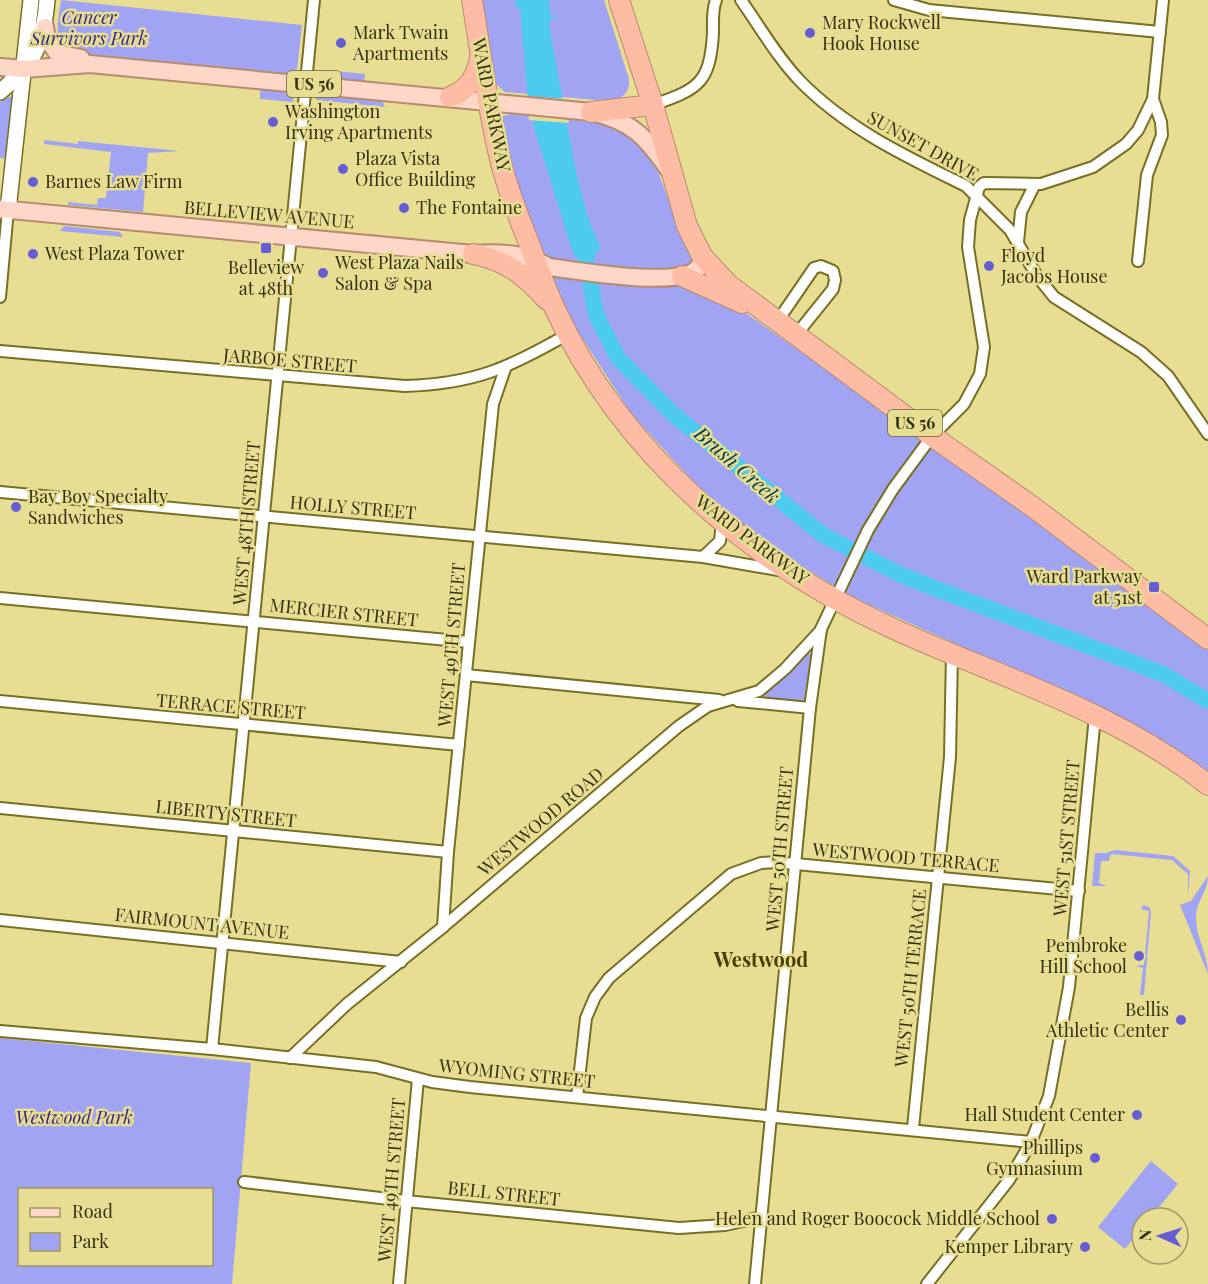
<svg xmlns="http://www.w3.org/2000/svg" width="1208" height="1284" viewBox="0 0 1208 1284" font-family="'Playfair Display',serif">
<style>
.green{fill:#a1a3f3;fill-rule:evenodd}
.water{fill:#4dcaf0}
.pier{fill:#e7de93}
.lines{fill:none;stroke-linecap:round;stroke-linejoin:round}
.river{stroke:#4dcaf0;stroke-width:16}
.street-casing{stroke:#786f23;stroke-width:14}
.secondary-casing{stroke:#786f23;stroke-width:18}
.primary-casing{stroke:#b78b70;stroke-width:20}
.highway-casing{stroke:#b78b70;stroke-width:22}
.street{stroke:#fff;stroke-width:10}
.secondary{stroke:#fff;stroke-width:15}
.primary{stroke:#fed7c8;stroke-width:16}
.highway{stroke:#fdbca3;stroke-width:20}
.poi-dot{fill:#665dd6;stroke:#e7de93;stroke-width:2}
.labels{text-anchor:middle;stroke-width:5;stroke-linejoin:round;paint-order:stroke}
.shield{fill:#e7de93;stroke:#6a6438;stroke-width:1.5}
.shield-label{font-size:16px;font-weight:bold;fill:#343011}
.park-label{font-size:18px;font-style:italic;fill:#352686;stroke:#e7de93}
.poi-label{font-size:18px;fill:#343011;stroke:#e7de93;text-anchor:start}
.street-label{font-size:18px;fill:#343011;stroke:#e7de93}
.water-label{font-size:20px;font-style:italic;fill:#003b4b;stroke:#e7de93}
.neighbourhood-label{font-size:20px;font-weight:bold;fill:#463f00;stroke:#e7de93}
</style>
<rect width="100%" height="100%" fill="#e7de93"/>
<g class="green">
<path d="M61,0L302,25L297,69L291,74L67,52C52,38 59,19 61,0Z"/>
<path d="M481,0H604L629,79C630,95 621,99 607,101L505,92L496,84L494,78Z"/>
<polygon points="324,70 365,74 364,82 323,78"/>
<polygon points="260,89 291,93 294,95 293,102 260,99"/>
<polygon points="317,95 382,101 385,107 316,100"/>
<polygon points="8,97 12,97 13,102 8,159 0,158 0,102"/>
<polygon points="511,114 601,123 629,136 640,145 657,169 682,236 702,271 740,309 918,434 1208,650 1208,772 1164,741 1129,722 852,597 782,554 750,532 696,484 632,415 575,327 550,277 542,248 511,170 501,121 503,116"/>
<polygon points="44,140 78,144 78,141 180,151 148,153 143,212 68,205 68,202 97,205 98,198 106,198 111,152 44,144"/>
<polygon points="64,226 120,232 123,237 60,231"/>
<polygon points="808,652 812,656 808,700 769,699 765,696 765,692"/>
<polygon points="1115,850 1173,856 1190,871 1188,896 1188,874 1172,860 1111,854 1109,861 1101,861 1099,883 1107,886 1092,886 1095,853 1106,853"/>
<path d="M1208,876C1208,892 1196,901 1196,918C1196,938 1208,954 1208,974L1180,905L1191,901Z"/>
<polygon points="1143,905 1149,907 1151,911 1144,995 1140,995 1143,968 1135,966 1144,965 1149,911 1141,909"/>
<path d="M0,1038L251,1063L232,1284H0ZM20,1190H212V1264H20Z"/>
<polygon points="1151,1161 1178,1184 1150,1218 1142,1218 1142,1228 1125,1249 1098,1227"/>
</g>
<polygon class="water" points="516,0 549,0 550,15 556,16 551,18 549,26 576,172 587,215 601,250 597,251 589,273 573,253 535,131 528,100 520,8 515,6"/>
<polygon class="pier" points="525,96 566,99 569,123 529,120"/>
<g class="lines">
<polyline class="river" points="586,259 596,315 618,358 673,414 823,535 899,574 939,590 1163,674 1208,701"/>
<g class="street-casing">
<g id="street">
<path d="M741,0C760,27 777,57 800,81C847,129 907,157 966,186L1010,230L1037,276L1054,297L1141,352L1168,376L1208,434"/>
<polyline points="894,0 929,10 1160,32"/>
<path d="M653,105C699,89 710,83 713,33C713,22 712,10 716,0"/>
<polyline points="1018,242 1021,212 1035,184"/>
<polyline points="1138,261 1147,175 1162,135 1161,122 1153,99 1163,0"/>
<polyline points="0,297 8,210"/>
<polyline points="777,322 814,268 821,266 833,271 835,280 833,289 796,335"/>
<path d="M0,351L405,386C474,384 509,368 568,334"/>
<polyline points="0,492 703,557 778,570"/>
<polyline points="703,557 720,541 722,521"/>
<polyline points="0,598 469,642"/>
<polyline points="466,675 719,700"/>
<polyline points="0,701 459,745"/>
<polyline points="738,701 810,708"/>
<polyline points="0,808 448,852"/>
<polyline points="0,920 401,962"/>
<polyline points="443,927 448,852 493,404 505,369"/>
<polyline points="0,1031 212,1049 376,1067 432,1082 470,1087 1031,1142"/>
<polyline points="212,1049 314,0"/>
<polyline points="290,1058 347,1004 443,927 679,726 708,706 759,691 785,669 821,630"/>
<polyline points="577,1097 586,1018 595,997 609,978 731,874 761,863 775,862 1079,891"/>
<polyline points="913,1128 950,757 952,653"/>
<polyline points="244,1182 406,1201 679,1228 725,1225 761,1217"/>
<polyline points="399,1284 418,1079"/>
<polyline points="755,1284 810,708 821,629 868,530 893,489 932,436 964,404 980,374 984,347 968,247 970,220 979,187 984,183 1041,184 1093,167 1126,144 1138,130 1153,99"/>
<polyline points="927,1284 1009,1180 1031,1142 1049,1096 1069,987 1095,716"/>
</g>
</g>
<g class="secondary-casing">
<g id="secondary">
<path d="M0,92C35,60 43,48 47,0"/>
<polyline points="8,210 31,0"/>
</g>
</g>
<g class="primary-casing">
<g id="primary">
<polyline points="45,27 47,38 57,53 81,58"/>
<path d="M0,67L24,69L90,64L591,112C632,121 646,137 669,170"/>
<path d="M0,209L473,254C500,252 525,253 549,267C581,271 666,286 693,272C700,268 701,263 702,256"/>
</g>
</g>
<g class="highway-casing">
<g id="highway">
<path d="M472,0C481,53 487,107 500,159C507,189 519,218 530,246C538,268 546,290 556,311C622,453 753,565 894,629C999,677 1116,711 1208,785"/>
<polyline points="619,0 653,105 687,226 702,256 729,285 932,436 1033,507 1208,639"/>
<path d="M450,97C469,89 476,78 480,58"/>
<polyline points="591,112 653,105"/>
<path d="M473,254C505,260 525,275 546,299"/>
<polyline points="682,276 742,303"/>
</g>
</g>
<use href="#street" class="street"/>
<use href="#secondary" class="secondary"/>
<use href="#primary" class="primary"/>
<use href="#highway" class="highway"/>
</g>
<g class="poi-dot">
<circle cx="810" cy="33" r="6"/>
<circle cx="341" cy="43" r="6"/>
<circle cx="273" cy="122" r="6"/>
<circle cx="343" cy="169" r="6"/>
<circle cx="33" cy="182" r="6"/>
<circle cx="404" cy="208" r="6"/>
<rect x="260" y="242" width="12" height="12" rx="3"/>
<circle cx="33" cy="254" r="6"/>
<circle cx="989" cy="266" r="6"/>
<circle cx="323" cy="273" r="6"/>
<circle cx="16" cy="507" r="6"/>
<rect x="1148" y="581" width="12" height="12" rx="3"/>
<circle cx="1139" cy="956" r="6"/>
<circle cx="1181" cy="1020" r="6"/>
<circle cx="1137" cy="1115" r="6"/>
<circle cx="1095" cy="1158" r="6"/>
<circle cx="1052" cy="1219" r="6"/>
<circle cx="1085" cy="1247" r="6"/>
</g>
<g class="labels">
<g class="shield">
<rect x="287" y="71" width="54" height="26" rx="4.5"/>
<rect x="888" y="410" width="54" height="26" rx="4.5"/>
</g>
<g class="shield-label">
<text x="314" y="90">US 56</text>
<text x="915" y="429">US 56</text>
</g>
<g class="park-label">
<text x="89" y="24">Cancer<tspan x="89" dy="21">Survivors Park</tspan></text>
<text x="74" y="1124">Westwood Park</text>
</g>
<g class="poi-label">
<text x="822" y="29">Mary Rockwell<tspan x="822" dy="21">Hook House</tspan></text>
<text x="353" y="39">Mark Twain<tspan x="353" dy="21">Apartments</tspan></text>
<text x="285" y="118">Washington<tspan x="285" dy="21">Irving Apartments</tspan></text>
<text x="355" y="165">Plaza Vista<tspan x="355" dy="21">Office Building</tspan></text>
<text x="45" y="188">Barnes Law Firm</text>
<text x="416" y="214">The Fontaine</text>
<text x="45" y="260">West Plaza Tower</text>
<text x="1001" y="262">Floyd<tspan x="1001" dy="21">Jacobs House</tspan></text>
<text x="335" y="269">West Plaza Nails<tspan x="335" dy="21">Salon &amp; Spa</tspan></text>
<text x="266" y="274" text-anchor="middle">Belleview<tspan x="266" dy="21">at 48th</tspan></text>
<text x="28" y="503">Bay Boy Specialty<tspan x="28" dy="21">Sandwiches</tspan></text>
<text x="1142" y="583" text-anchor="end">Ward Parkway<tspan x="1142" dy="21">at 51st</tspan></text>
<text x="1127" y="952" text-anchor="end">Pembroke<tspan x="1127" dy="21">Hill School</tspan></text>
<text x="1169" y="1016" text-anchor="end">Bellis<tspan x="1169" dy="21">Athletic Center</tspan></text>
<text x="1125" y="1121" text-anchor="end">Hall Student Center</text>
<text x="1083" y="1154" text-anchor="end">Phillips<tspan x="1083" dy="21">Gymnasium</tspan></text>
<text x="1040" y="1225" text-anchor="end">Helen and Roger Boocock Middle School</text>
<text x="1073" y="1253" text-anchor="end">Kemper Library</text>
</g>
<g class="street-label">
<text transform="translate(491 105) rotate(79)" y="6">WARD PARKWAY</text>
<text transform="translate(923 146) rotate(29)" y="6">SUNSET DRIVE</text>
<text transform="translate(269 215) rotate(5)" y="6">BELLEVIEW AVENUE</text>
<text transform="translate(290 361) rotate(5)" y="6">JARBOE STREET</text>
<text transform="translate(353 508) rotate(5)" y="6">HOLLY STREET</text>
<text transform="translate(247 523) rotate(-85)" y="6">WEST 48TH STREET</text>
<text transform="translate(752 540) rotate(37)" y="6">WARD PARKWAY</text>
<text transform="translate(344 613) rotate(6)" y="6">MERCIER STREET</text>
<text transform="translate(452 645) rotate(-85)" y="6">WEST 49TH STREET</text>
<text transform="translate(231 707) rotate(5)" y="6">TERRACE STREET</text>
<text transform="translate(226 814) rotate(6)" y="6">LIBERTY STREET</text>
<text transform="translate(541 822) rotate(-40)" y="6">WESTWOOD ROAD</text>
<text transform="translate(1067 838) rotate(-85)" y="6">WEST 51ST STREET</text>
<text transform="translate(780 849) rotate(-85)" y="6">WEST 50TH STREET</text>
<text transform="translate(906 858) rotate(5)" y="6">WESTWOOD TERRACE</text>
<text transform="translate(202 924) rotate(6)" y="6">FAIRMOUNT AVENUE</text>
<text transform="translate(911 978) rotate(-84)" y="6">WEST 50TH TERRACE</text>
<text transform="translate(517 1074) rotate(6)" y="6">WYOMING STREET</text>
<text transform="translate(392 1180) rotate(-85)" y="6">WEST 49TH STREET</text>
<text transform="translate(504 1194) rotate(6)" y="6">BELL STREET</text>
</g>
<g class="water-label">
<text transform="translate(737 465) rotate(41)" y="7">Brush Creek</text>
</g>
<g class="neighbourhood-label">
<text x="761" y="967">Westwood</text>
</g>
</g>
<rect x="18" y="1188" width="195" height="78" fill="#e7de93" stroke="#9f985f" stroke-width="1.5"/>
<rect x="30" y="1208" width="30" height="9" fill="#fed7c8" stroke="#9f985f" stroke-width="1.5"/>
<text x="72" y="1218" font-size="18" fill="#343011">Road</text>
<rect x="30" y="1233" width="30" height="18" fill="#a1a3f3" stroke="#9f985f" stroke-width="1.5"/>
<text x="72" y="1248" font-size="18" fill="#343011">Park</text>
<g transform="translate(1160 1236) rotate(273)"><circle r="28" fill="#e7de93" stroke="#9f985f" stroke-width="1.5"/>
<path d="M0-4.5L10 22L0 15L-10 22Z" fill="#665dd6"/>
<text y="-9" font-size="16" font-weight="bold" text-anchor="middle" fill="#343011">N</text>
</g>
</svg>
